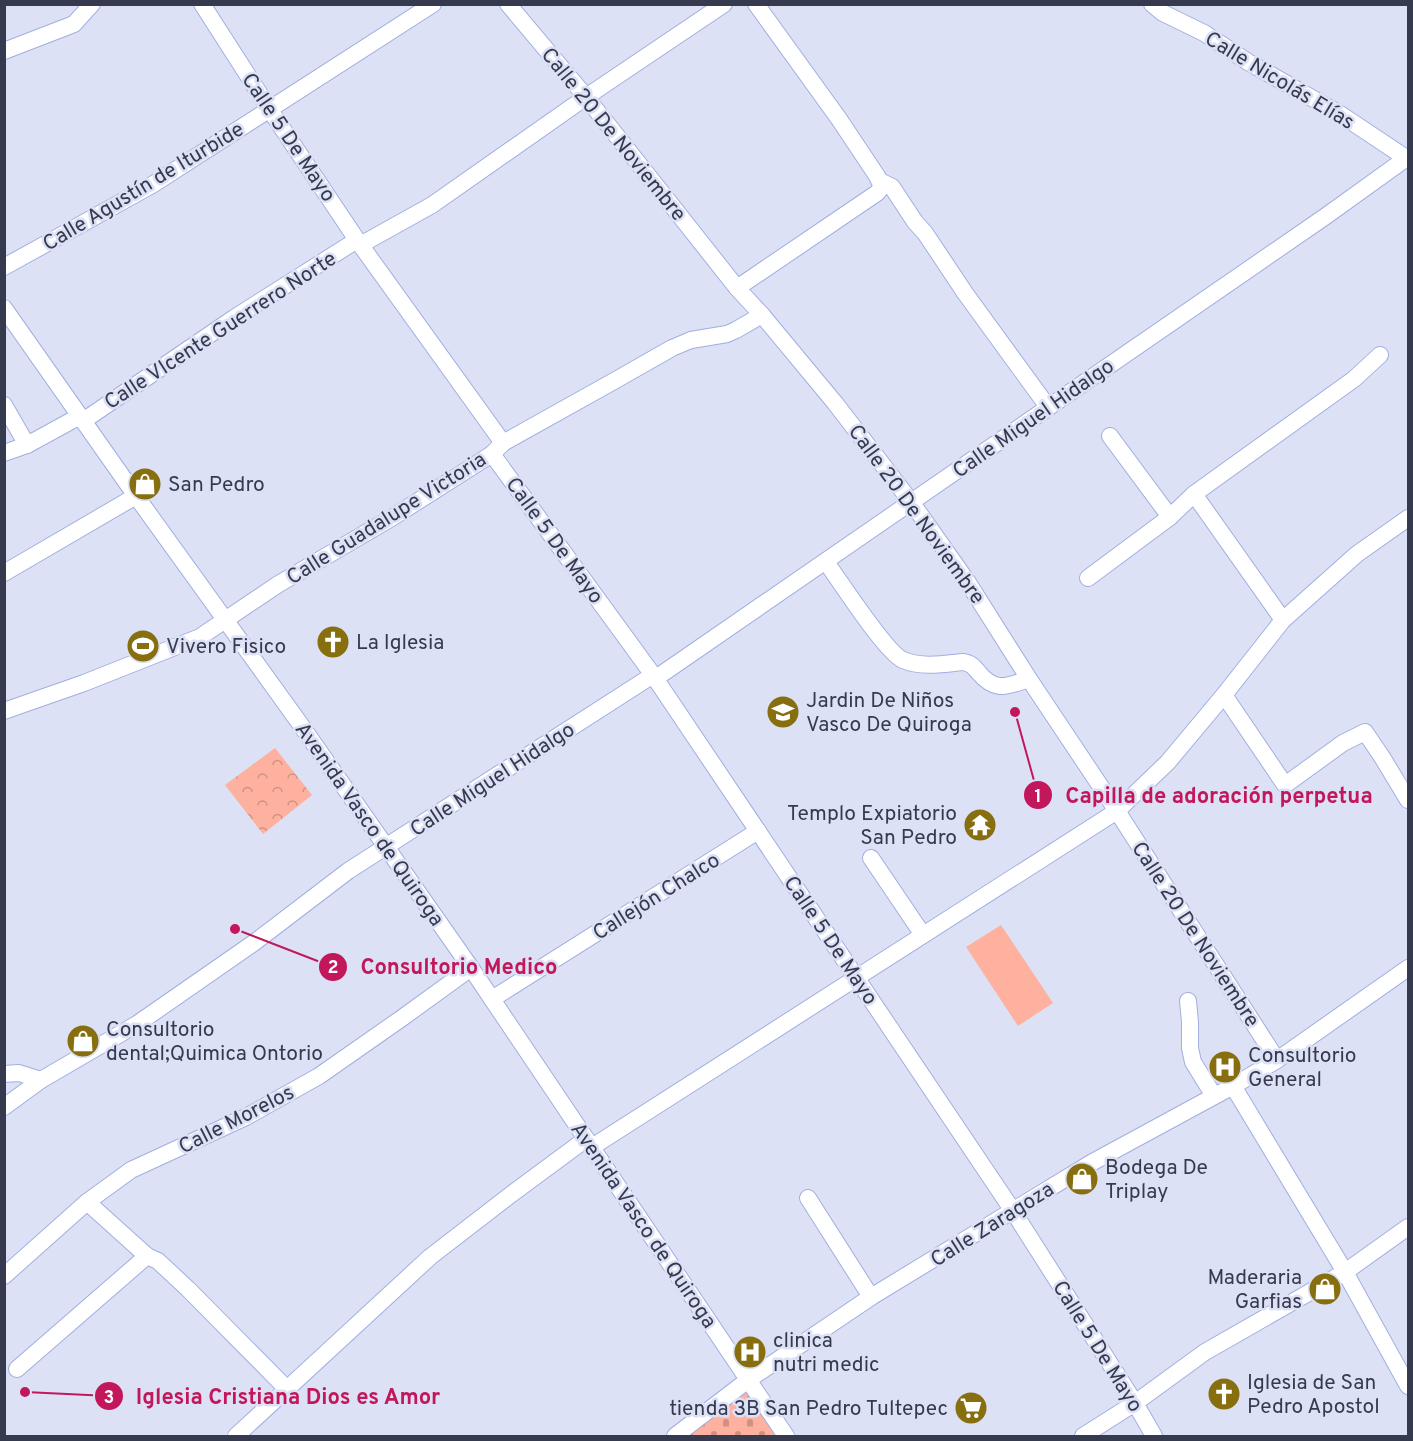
<svg xmlns="http://www.w3.org/2000/svg" width="1413" height="1441" viewBox="0 0 1413 1441" font-family="Overpass,sans-serif">
<style>
.forest{fill:url(#forest-crowns)}
.cemetery{fill:url(#cemetery-stones)}
.garden{fill:#ffb19f}
.lines{fill:none;stroke-linecap:round;stroke-linejoin:round}
.minor-casing{stroke:#a2aee0;stroke-width:18}
.minor{stroke:#fff;stroke-width:16}
.labels{text-anchor:middle;stroke-width:5;stroke-linejoin:round;paint-order:stroke}
.street-label{font-size:21px;fill:#353a4f;stroke:#dce1f6}
.poi-label{font-size:21px;fill:#353a4f;stroke:#dce1f6;text-anchor:start}
.leader{fill:none;stroke:#c2185b;stroke-width:2}
.callout-dot{fill:#c2185b;stroke:#dce1f6;stroke-width:2}
.mark-label{font-size:18px;text-anchor:middle;font-weight:bold;fill:#fff}
.callout-label{font-size:22px;text-anchor:middle;font-weight:bold;fill:#c2185b;stroke:#dce1f6;stroke-width:5;stroke-linejoin:round;paint-order:stroke}
</style>
<defs>
<pattern id="forest-crowns" width="20" height="18" patternUnits="userSpaceOnUse" patternTransform="scale(1.5)"><rect width="20" height="18" fill="#ffb19f"/><path d="M2 6a3 3 0 1 1 6 0M12 15a3 3 0 1 1 6 0" fill="none" stroke="#cf9184"/></pattern>
<pattern id="cemetery-stones" width="16" height="16" patternUnits="userSpaceOnUse" patternTransform="scale(1.5)"><rect width="16" height="16" fill="#ffb19f"/><path d="M2 7V4a2 2 0 0 1 4 0v3zM10 15v-3a2 2 0 0 1 4 0v3z" fill="#cf9184"/></pattern>
</defs>
<rect width="100%" height="100%" fill="#dce1f6"/>
<polygon class="forest" points="275,748 312,795 263,834 225,785"/>
<polygon class="cemetery" points="744,1388 776,1436 684,1436"/>
<polygon class="garden" points="1001,925 1053,1003 1018,1026 966,947"/>
<g class="lines">
<g class="minor-casing">
<g id="minor">
<polyline points="202,4 270,110 357,240 503,443"/>
<polyline points="508,4 586,97 737,288 762,315 835,403 912,503 967,581 1029,679 1117,811 1277,1060"/>
<polyline points="1152,4 1163,13 1204,33 1248,62 1340,114 1406,158"/>
<polyline points="4,51 74,24 92,4"/>
<polyline points="880,181 892,187 915,222 925,233 965,293 1048,407"/>
<polyline points="362,244 432,205 586,97 724,4"/>
<polyline points="4,267 152,185 433,4"/>
<polyline points="737,288 877,193 882,187 877,176 839,119 756,4"/>
<polyline points="4,308 136,496 298,721 471,968 786,1436"/>
<polyline points="4,405 27,445"/>
<polyline points="83,421 234,318 357,240"/>
<polyline points="1110,436 1170,517"/>
<polyline points="4,453 27,445 80,416"/>
<polyline points="492,454 653,675 1013,1211 1135,1403 1154,1436"/>
<polyline points="1194,494 1283,620"/>
<path d="M826,562C840,581 886,653 903,660C922,668 944,664 963,662C971,663 974,667 979,673C996,693 1007,686 1029,679"/>
<polyline points="4,573 136,496"/>
<polyline points="1088,578 1170,517 1194,494 1354,379 1380,355"/>
<polyline points="656,678 1326,216 1408,157"/>
<polyline points="1224,695 1285,785 1343,743 1365,732 1382,757 1408,800"/>
<polyline points="4,711 84,683 200,637 277,585 393,517 492,454 503,443 614,381 672,348 691,340 727,334 736,330 762,315"/>
<polyline points="871,858 923,935"/>
<polyline points="492,999 758,831"/>
<polyline points="1188,1001 1190,1022 1190,1048 1193,1062 1214,1096"/>
<polyline points="4,1074 19,1073 41,1080"/>
<polyline points="1233,1086 1345,1272 1408,1386"/>
<polyline points="4,1107 41,1080 137,1024 255,942 348,871 653,675"/>
<polyline points="592,1147 1117,811 1168,762 1224,695 1283,620 1357,554 1408,518"/>
<polyline points="808,1198 871,1297"/>
<polyline points="87,1202 147,1256 158,1261 188,1289 287,1389"/>
<polyline points="4,1276 87,1202 131,1170 246,1117 319,1076 402,1018 471,968"/>
<polyline points="17,1369 147,1256"/>
<polyline points="236,1436 430,1257 509,1196 586,1139"/>
<polyline points="675,1436 748,1380 871,1297 1091,1163 1233,1086 1277,1060 1408,968"/>
<polyline points="1083,1436 1135,1403 1205,1352 1345,1272 1408,1227"/>
</g>
</g>
<use href="#minor" class="minor"/>
</g>
<defs>
<g id="shop-disc" transform="scale(1.725)"><circle r="9.5" fill="#876f10" stroke="#dce1f6"/><path d="M-5-2.5h2.3a2.7 3.5 0 0 1 5.4 0H5L5.5 6h-11ZM-1.5-2.5h3a1.5 2.3 0 0 0-3 0Z" fill="#fff"/></g>
<g id="church-disc" transform="scale(1.725)"><circle r="9.5" fill="#876f10" stroke="#dce1f6"/><path d="M-1.2-6h2.4v3.5h3.3v2.4h-3.3V6h-2.4V-.1h-3.3v-2.4h3.3Z" fill="#fff"/></g>
<g id="stadium-disc" transform="scale(1.725)"><circle r="9.5" fill="#876f10" stroke="#dce1f6"/><path d="M0-5a6.5 5 0 1 0 0 10a6.5 5 0 1 0 0-10ZM-3.5-1.8h7v3.6h-7Z" fill="#fff"/></g>
<g id="school-disc" transform="scale(1.725)"><circle r="9.5" fill="#876f10" stroke="#dce1f6"/><path d="M0-5L7-2L0 1L-7-2ZM-4 1L0 2.5L4 1V4Q0 6-4 4Z" fill="#fff"/></g>
<g id="temple-disc" transform="scale(1.725)"><circle r="9.5" fill="#876f10" stroke="#dce1f6"/><path d="M0-6L5-2H3V0L6.5 2.5H4V6H1.5V3h-3V6H-4V2.5H-6.5L-3 0V-2H-5Z" fill="#fff"/></g>
<g id="hospital-disc" transform="scale(1.725)"><circle r="9.5" fill="#876f10" stroke="#dce1f6"/><path d="M-5-5h3v3.5h4V-5h3V5h-3V1.5h-4V5h-3Z" fill="#fff"/></g>
<g id="supermarket-disc" transform="scale(1.725)"><circle r="9.5" fill="#876f10" stroke="#dce1f6"/><path d="M-6-5.5h2.5l.6 2H6L4.5 2H-2.5L-4.4-4H-6ZM-1.5 3.2a1.3 1.3 0 1 0 .1 0ZM3 3.2a1.3 1.3 0 1 0 .1 0Z" fill="#fff"/></g>
</defs>
<g fill-rule="evenodd">
<use href="#shop-disc" x="145" y="484"/>
<use href="#church-disc" x="333" y="642"/>
<use href="#stadium-disc" x="143" y="646"/>
<use href="#school-disc" x="783" y="712"/>
<use href="#temple-disc" x="980" y="825"/>
<use href="#shop-disc" x="83" y="1041"/>
<use href="#hospital-disc" x="1225" y="1067"/>
<use href="#shop-disc" x="1082" y="1179"/>
<use href="#shop-disc" x="1325" y="1289"/>
<use href="#hospital-disc" x="750" y="1352"/>
<use href="#church-disc" x="1224" y="1394"/>
<use href="#supermarket-disc" x="971" y="1408"/>
</g>
<g class="labels">
<g class="street-label">
<text transform="translate(1280 80) rotate(31)" y="7">Calle Nicolás Elías</text>
<text transform="translate(614 134) rotate(51)" y="7">Calle 20 De Noviembre</text>
<text transform="translate(289 137) rotate(56)" y="7">Calle 5 De Mayo</text>
<text transform="translate(143 186) rotate(-31)" y="7">Calle Agustín de Iturbide</text>
<text transform="translate(220 330) rotate(-33)" y="7">Calle VIcente Guerrero Norte</text>
<text transform="translate(1033 418) rotate(-35)" y="7">Calle Miguel Hidalgo</text>
<text transform="translate(917 514) rotate(54)" y="7">Calle 20 De Noviembre</text>
<text transform="translate(386 518) rotate(-32)" y="7">Calle Guadalupe Victoria</text>
<text transform="translate(555 540) rotate(54)" y="7">Calle 5 De Mayo</text>
<text transform="translate(492 779) rotate(-33)" y="7">Calle Miguel Hidalgo</text>
<text transform="translate(370 824) rotate(55)" y="7">Avenida Vasco de Quiroga</text>
<text transform="translate(656 896) rotate(-32)" y="7">Callejón Chalco</text>
<text transform="translate(1196 934) rotate(57)" y="7">Calle 20 De Noviembre</text>
<text transform="translate(831 940) rotate(56)" y="7">Calle 5 De Mayo</text>
<text transform="translate(236 1119) rotate(-27)" y="7">Calle Morelos</text>
<text transform="translate(992 1224) rotate(-32)" y="7">Calle Zaragoza</text>
<text transform="translate(644 1225) rotate(56)" y="7">Avenida Vasco de Quiroga</text>
<text transform="translate(1098 1346) rotate(58)" y="7">Calle 5 De Mayo</text>
</g>
<g class="poi-label">
<text x="168" y="491">San Pedro</text>
<text x="356" y="649">La Iglesia</text>
<text x="166" y="653">Vivero Fisico</text>
<text x="806" y="707">Jardin De Niños<tspan x="806" dy="24">Vasco De Quiroga</tspan></text>
<text x="957" y="820" text-anchor="end">Templo Expiatorio<tspan x="957" dy="24">San Pedro</tspan></text>
<text x="106" y="1036">Consultorio<tspan x="106" dy="24">dental;Quimica Ontorio</tspan></text>
<text x="1248" y="1062">Consultorio<tspan x="1248" dy="24">General</tspan></text>
<text x="1105" y="1174">Bodega De<tspan x="1105" dy="24">Triplay</tspan></text>
<text x="1302" y="1284" text-anchor="end">Maderaria<tspan x="1302" dy="24">Garfias</tspan></text>
<text x="773" y="1347">clinica<tspan x="773" dy="24">nutri medic</tspan></text>
<text x="1247" y="1389">Iglesia de San<tspan x="1247" dy="24">Pedro Apostol</tspan></text>
<text x="948" y="1415" text-anchor="end">tienda 3B San Pedro Tultepec</text>
</g>
</g>
<path class="leader" d="M1015 712L1038 795M235 929L333 967M25 1392L109 1396"/>
<g class="callout-dot">
<circle cx="1015" cy="712" r="6"/>
<circle cx="235" cy="929" r="6"/>
<circle cx="25" cy="1392" r="6"/>
<circle cx="1038" cy="795" r="15"/>
<circle cx="333" cy="967" r="15"/>
<circle cx="109" cy="1396" r="15"/>
</g>
<g class="mark-label">
<text x="1038" y="802">1</text>
<text x="333" y="973">2</text>
<text x="109" y="1403">3</text>
</g>
<g class="callout-label">
<text x="1219" y="803">Capilla de adoración perpetua</text>
<text x="459" y="974">Consultorio Medico</text>
<text x="288" y="1404">Iglesia Cristiana Dios es Amor</text>
</g>
<rect width="1413" height="1441" fill="none" stroke="#353a4f" stroke-width="12"/>
</svg>
